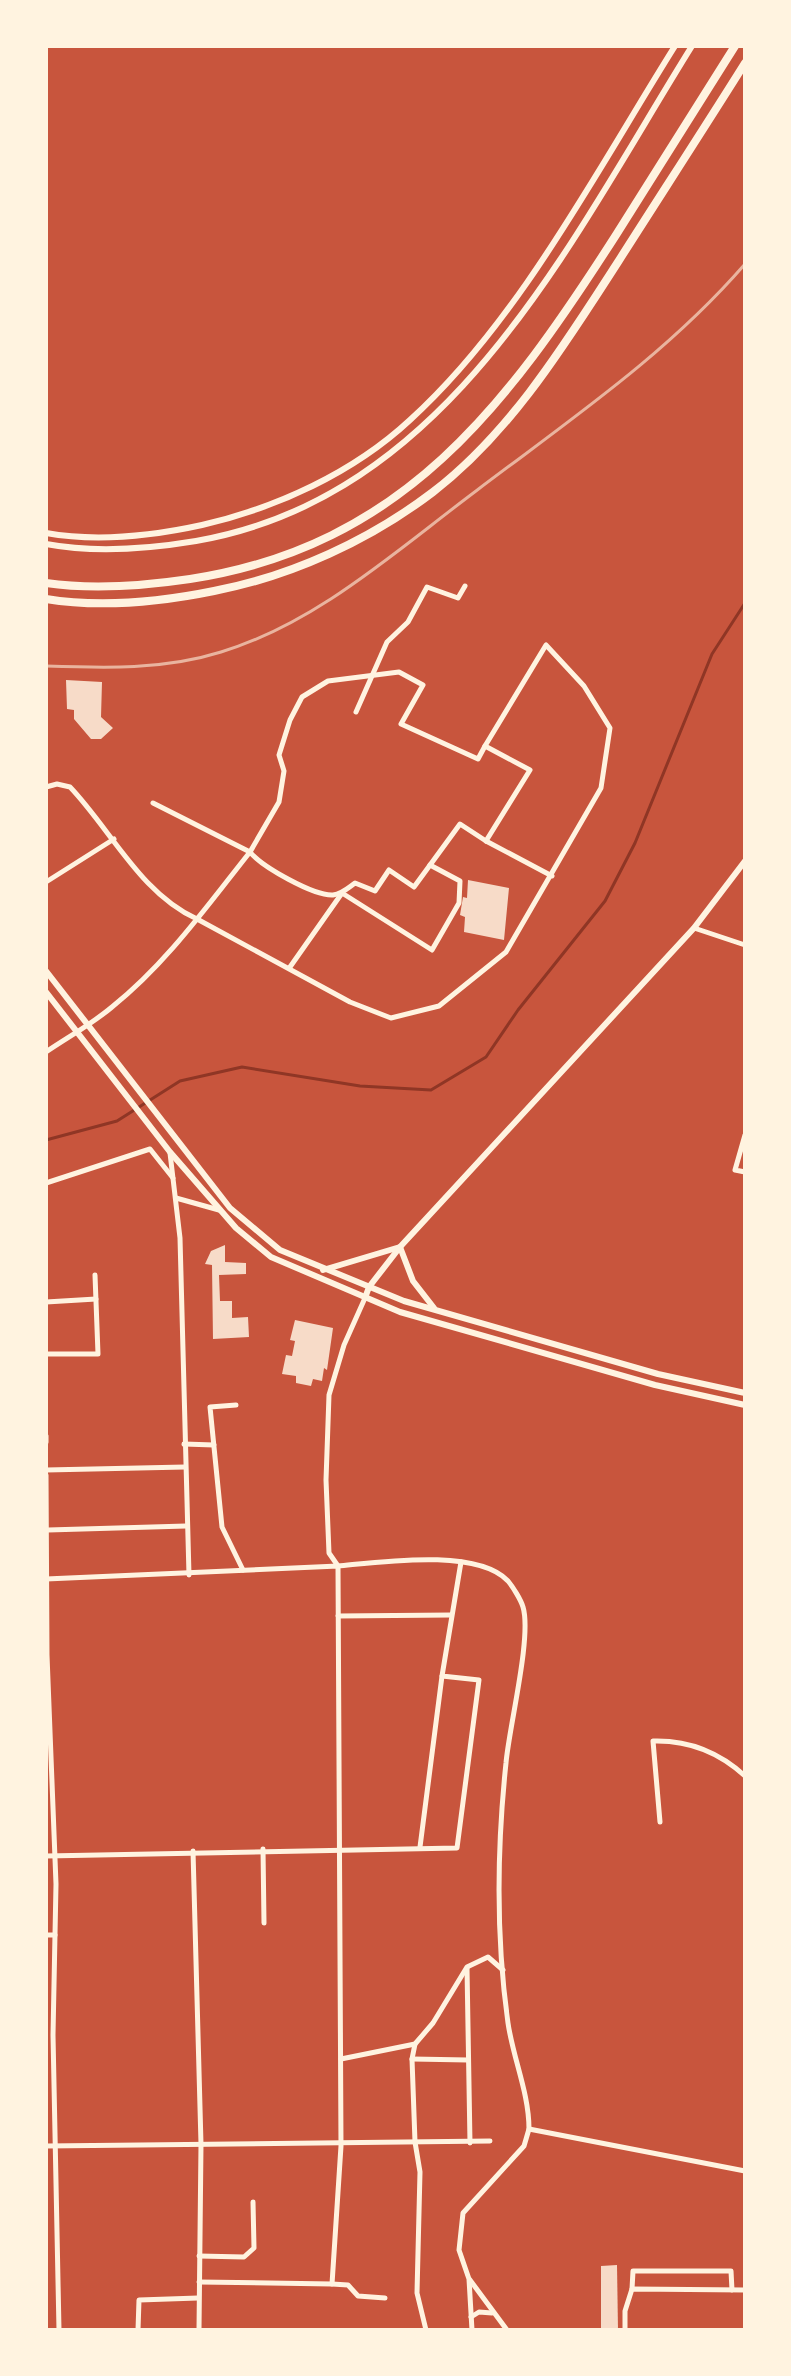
<svg xmlns="http://www.w3.org/2000/svg" width="791" height="2376" viewBox="0 0 791 2376" font-family="Commissioner,sans-serif">
<style>
.lines{fill:none;stroke-linecap:round;stroke-linejoin:round}
.stream{stroke:#8f3625;stroke-width:3}
.building{fill:#f7dbc8}
.minor{stroke:#fff3e0;stroke-width:5}
.secondary{stroke:#fff3e0;stroke-width:6}
.trunk{stroke:#fff3e0;stroke-width:8}
.rail{stroke:#e9b49f;stroke-width:3}
</style>
<rect width="100%" height="100%" fill="#c8553d"/>
<g class="lines">
<polyline class="stream" points="46,1140 117,1121 180,1081 242,1067 360,1086 431,1090 486,1057 518,1010 605,901 635,843 712,654 745,603"/>
</g>
<g class="building">
<polygon points="66,680 102,682 101,717 113,728 101,739 91,739 74,719 74,710 67,709"/>
<polygon points="468,880 509,888 504,940 464,932 465,917 460,915 463,897 467,898"/>
<polygon points="225,1245 225,1262 246,1263 246,1274 219,1275 220,1301 232,1301 232,1318 248,1317 249,1337 213,1339 212,1265 205,1264 211,1251"/>
<polygon points="295,1320 333,1328 327,1370 324,1368 322,1381 313,1379 311,1386 296,1383 296,1376 282,1374 286,1355 292,1356 295,1341 290,1340"/>
<polygon points="617,2265 618,2330 601,2330 601,2266"/>
</g>
<g class="lines">
<g class="minor">
<polyline points="356,712 387,642 408,622 427,587 458,598 465,586"/>
<path d="M46,787L57,784L70,787C111,830 141,894 197,919L350,1002L391,1018L439,1006L506,952L601,788L610,728L584,686L546,645L485,746L530,770L486,841L460,824L414,887L389,870L375,891L355,883C348,888 342,894 333,895C314,896 262,867 250,852C207,906 166,964 112,1007C92,1024 68,1037 46,1052"/>
<polyline points="153,803 250,852 279,802 284,771 279,755 290,720 302,697 328,681 399,672 423,685 401,724 478,759 485,746"/>
<polyline points="486,841 552,876"/>
<polyline points="46,882 114,839"/>
<polyline points="694,928 745,945"/>
<polyline points="290,967 342,893 432,950 459,903 460,881 430,865"/>
<polyline points="745,1135 735,1170 745,1172"/>
<polyline points="170,1153 180,1238 189,1575"/>
<polyline points="46,1183 150,1149 173,1178"/>
<polyline points="176,1198 219,1210"/>
<path d="M365,1298L344,1345L329,1395L326,1480L329,1553L338,1566C381,1562 477,1548 508,1581C513,1587 521,1600 523,1607C532,1637 509,1727 506,1763C497,1848 496,1938 508,2023C513,2058 529,2093 529,2129L524,2146L463,2213L459,2250L469,2279L472,2330"/>
<polyline points="46,1302 96,1299"/>
<polyline points="46,1354 98,1354 95,1275"/>
<polyline points="236,1405 210,1407 222,1527 243,1570"/>
<polyline points="46,1436 46,1442"/>
<polyline points="184,1444 214,1445"/>
<polyline points="46,1470 185,1467"/>
<polyline points="46,1475 47,1655 56,1884 53,2035 59,2330"/>
<polyline points="48,1530 186,1526"/>
<polyline points="46,1579 338,1566 341,2146 332,2284 199,2282"/>
<polyline points="338,1616 451,1615"/>
<path d="M660,1822L653,1741C688,1740 719,1752 745,1776"/>
<polyline points="420,1847 442,1676"/>
<polyline points="263,1849 264,1923"/>
<polyline points="193,1851 201,2144 199,2330"/>
<polyline points="46,1856 457,1848 479,1680 442,1676 461,1562"/>
<polyline points="46,1935 55,1935"/>
<polyline points="467,1968 470,2143"/>
<polyline points="415,2044 412,2059 415,2142 420,2172 417,2293 426,2330"/>
<polyline points="341,2059 415,2044 433,2023 467,1967 488,1957 503,1970"/>
<polyline points="412,2059 468,2060"/>
<polyline points="529,2129 745,2171"/>
<polyline points="46,2146 490,2141"/>
<polyline points="199,2256 244,2257 254,2248 253,2202"/>
<polyline points="470,2280 507,2330"/>
<polyline points="332,2284 348,2285 358,2296 385,2298"/>
<polyline points="632,2289 633,2271 731,2271 732,2290"/>
<polyline points="471,2317 479,2312 492,2313"/>
<polyline points="138,2330 139,2300 198,2298"/>
<polyline points="625,2330 625,2311 632,2289 745,2290"/>
</g>
<g class="secondary">
<path d="M46,533C96,542 152,536 202,525C276,508 353,473 410,420C519,321 597,170 675,46"/>
<path d="M46,544C94,553 148,549 196,541C450,497 569,243 692,46"/>
<polyline points="46,971 230,1208 280,1250 404,1301 658,1374 745,1393"/>
<polyline points="46,992 170,1152 236,1228 271,1257 400,1312 655,1385 745,1405"/>
<polyline points="323,1270 400,1247 413,1281 434,1308"/>
<polyline points="365,1298 369,1287 400,1247 694,928 745,861"/>
</g>
<g class="trunk">
<path d="M46,583C94,590 143,586 190,579C404,546 507,405 616,235C656,172 696,109 735,46"/>
<path d="M46,599C101,608 160,602 214,591C292,576 370,540 433,492C511,432 565,344 618,262C660,196 703,130 745,63"/>
</g>
<path class="rail" d="M46,666C105,668 164,670 221,652C317,623 397,550 476,491C571,419 667,354 745,264"/>
</g>
<rect width="791" height="2376" fill="none" stroke="#fff3e0" stroke-width="96"/>
</svg>
